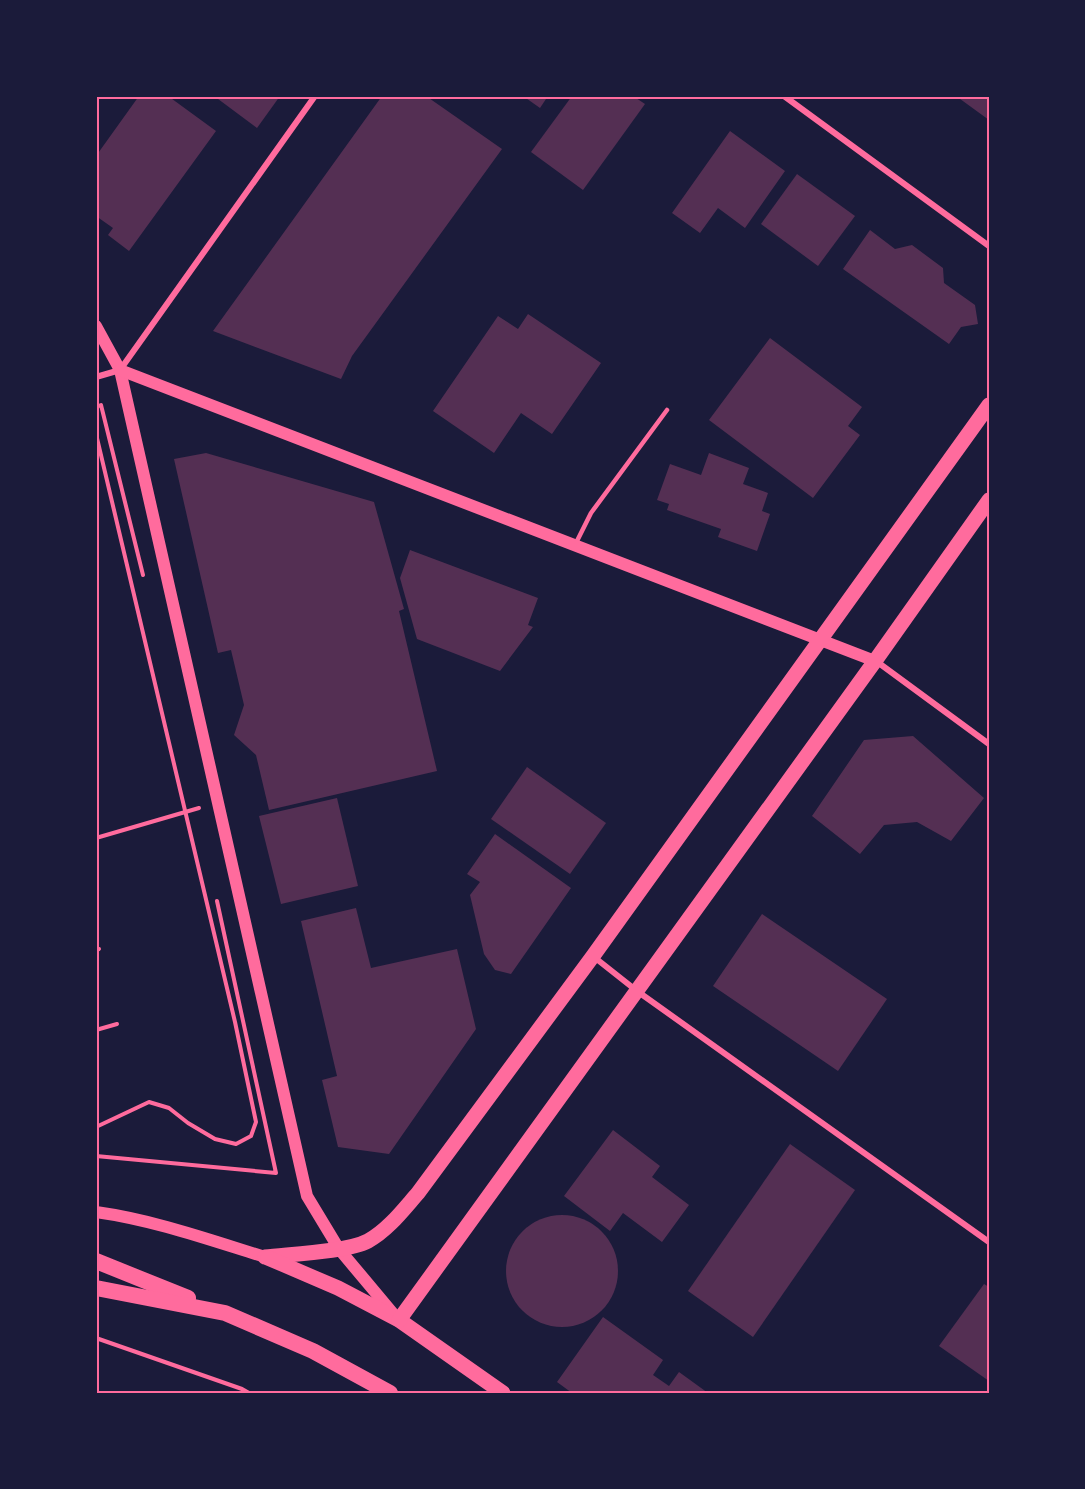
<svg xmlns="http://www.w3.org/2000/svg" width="1085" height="1489" viewBox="0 0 1085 1489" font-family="Rubik,sans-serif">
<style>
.building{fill:#542f53}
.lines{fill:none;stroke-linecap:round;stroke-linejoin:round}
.path{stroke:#ff6b9d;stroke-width:4}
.service{stroke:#ff6b9d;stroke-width:4.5}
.minor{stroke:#ff6b9d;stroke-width:6}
.secondary{stroke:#ff6b9d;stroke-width:12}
.primary{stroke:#ff6b9d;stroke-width:15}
.trunk{stroke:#ff6b9d;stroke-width:16}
.neatline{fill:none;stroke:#ff6b9d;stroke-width:2}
</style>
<rect width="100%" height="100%" fill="#1b1b3a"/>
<g class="building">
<polygon points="139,96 168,96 216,131 129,251 108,235 113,228 96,216 96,156"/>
<polygon points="214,96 280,96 257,128"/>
<polygon points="382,96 426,96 502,149 352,356 341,379 213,331"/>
<polygon points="523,96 548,96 540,108"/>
<polygon points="572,96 633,96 645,104 583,190 531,152"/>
<polygon points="956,96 989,96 989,120"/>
<polygon points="730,131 785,171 745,228 718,208 700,233 672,213"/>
<polygon points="797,174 855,216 818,266 761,224"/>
<polygon points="870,230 895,249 912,245 943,268 944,283 975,305 978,324 961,327 949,344 843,269"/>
<polygon points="528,314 601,363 552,434 521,413 494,453 433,411 498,316 518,329"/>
<polygon points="770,338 862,407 848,426 860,435 813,498 709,420"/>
<polygon points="206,453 374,502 404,609 399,611 437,771 269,810 256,755 234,735 244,705 231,650 218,653 174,459"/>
<polygon points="709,453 749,468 743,484 768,493 762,511 770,514 757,551 718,537 721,529 667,510 669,504 657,500 670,464 701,475"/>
<polygon points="410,550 538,598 528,625 533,627 500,671 417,639 400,578"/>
<polygon points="913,736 984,798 951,841 917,822 884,825 860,854 812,816 864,740"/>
<polygon points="527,767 606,823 570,874 491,819"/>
<polygon points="337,798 358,886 281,904 259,816"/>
<polygon points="495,834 571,888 511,974 495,970 484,954 470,895 480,882 467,874"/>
<polygon points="356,908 371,968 457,949 476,1029 389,1154 338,1147 322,1080 337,1076 301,921"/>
<polygon points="762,914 887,999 838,1071 713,986"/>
<polygon points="613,1130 660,1166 652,1177 689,1205 662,1242 623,1213 610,1231 564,1196"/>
<polygon points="790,1144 855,1190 753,1337 688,1291"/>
<circle cx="562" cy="1271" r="56"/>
<polygon points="984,1284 989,1287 989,1381 939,1346"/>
<polygon points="603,1317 663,1360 653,1375 669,1386 679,1372 708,1393 572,1393 557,1382"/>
</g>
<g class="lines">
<g class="path">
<polyline points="96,407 101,405 143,575"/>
<polyline points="96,434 235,1022 256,1122 251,1136 236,1144 215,1139 188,1123 169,1108 149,1102 96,1127"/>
<polyline points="96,838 199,808"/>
<polyline points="96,950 99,949"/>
<polyline points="96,1030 117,1024"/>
<polyline points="96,1156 276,1173 217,901"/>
<polyline points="96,1338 242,1389 249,1393"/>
</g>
<polyline class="service" points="575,545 591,513 667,410"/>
<g class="minor">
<polyline points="784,96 989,246"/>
<polyline points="96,377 120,370 315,96"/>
<polyline points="876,661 989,744"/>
<polyline points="594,957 637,991 989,1242"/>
</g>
<g class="secondary">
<polyline points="96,326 120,370 307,1196 339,1249 396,1317"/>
<polyline points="120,370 875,661"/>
<path d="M96,1212C154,1220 210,1240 265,1257"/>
</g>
<g class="primary">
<path d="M265,1257C291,1254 347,1252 368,1241C388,1230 403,1210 418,1193L593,956L989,405"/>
<polyline points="268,1258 338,1288 399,1320 503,1393"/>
<polyline points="399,1320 875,661 989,500"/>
</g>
<g class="trunk">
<polyline points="96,1261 188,1298"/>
<polyline points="96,1288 225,1313 313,1351 390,1393"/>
</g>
</g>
<rect width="1085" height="1489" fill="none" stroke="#1b1b3a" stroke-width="195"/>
<rect x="98" y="98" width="890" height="1294" class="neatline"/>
</svg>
